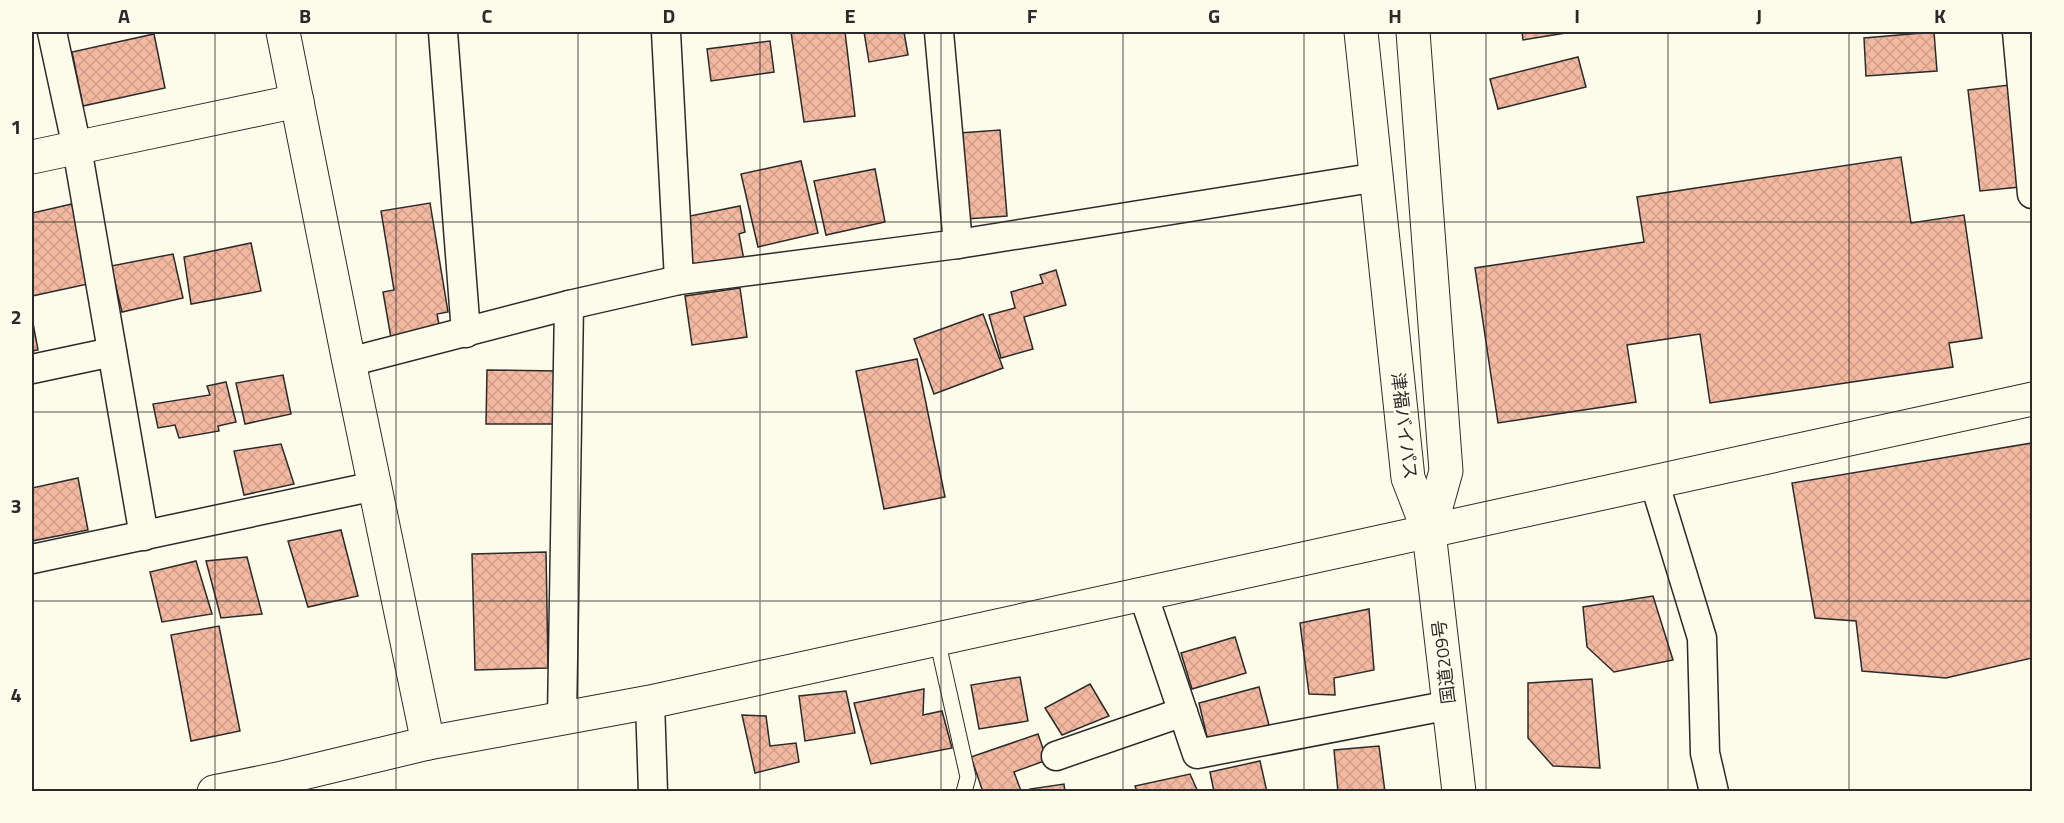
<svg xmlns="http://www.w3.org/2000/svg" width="2064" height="823" viewBox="0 0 2064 823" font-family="'Titillium Web','Noto Sans JP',sans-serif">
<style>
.building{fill:url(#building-cross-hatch);stroke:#2b2b2b;stroke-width:1.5}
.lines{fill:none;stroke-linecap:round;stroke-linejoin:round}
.lane-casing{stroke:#2b2b2b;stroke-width:17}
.street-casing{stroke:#2b2b2b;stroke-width:31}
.secondary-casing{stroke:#2b2b2b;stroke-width:35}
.highway-casing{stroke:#2b2b2b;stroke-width:35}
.lane{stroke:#fdfbea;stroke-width:15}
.street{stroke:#fdfbea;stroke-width:28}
.secondary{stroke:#fdfbea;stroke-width:33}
.highway{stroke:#fdfbea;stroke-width:33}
.grid{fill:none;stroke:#2b2b2b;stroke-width:1.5;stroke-opacity:0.55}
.labels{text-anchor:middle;stroke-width:4.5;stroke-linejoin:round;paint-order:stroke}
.street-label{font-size:18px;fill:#2b2b2b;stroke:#fdfbea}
.neatline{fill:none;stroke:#2b2b2b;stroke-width:2}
.grid-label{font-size:20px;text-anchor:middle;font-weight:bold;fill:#2b2b2b}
</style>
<defs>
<pattern id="building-cross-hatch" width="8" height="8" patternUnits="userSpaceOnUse" patternTransform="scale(1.5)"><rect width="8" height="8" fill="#f2b8a0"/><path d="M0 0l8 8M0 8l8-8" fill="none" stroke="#d09e8a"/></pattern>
</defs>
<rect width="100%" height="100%" fill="#fdfbea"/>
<g class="building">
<polygon points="791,32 845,32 855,116 804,122"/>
<polygon points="864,32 904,32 908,55 869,62"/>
<polygon points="1522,32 1572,32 1523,40"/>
<polygon points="1934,32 1937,71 1866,76 1864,38"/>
<polygon points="154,34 165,88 83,106 72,52"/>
<polygon points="770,41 774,72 711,81 707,49"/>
<polygon points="1578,57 1586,87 1498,109 1490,79"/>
<polygon points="2009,85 2020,187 1980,191 1968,90"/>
<polygon points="1000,130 1007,216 967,219 960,133"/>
<polygon points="1901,157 1911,223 1964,215 1982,338 1949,343 1953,367 1710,403 1700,334 1627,345 1636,402 1498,423 1475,268 1644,242 1637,197"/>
<polygon points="801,161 818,233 758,247 741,174"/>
<polygon points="875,169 885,222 826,235 814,181"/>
<polygon points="430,203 448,312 437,314 440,330 391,338 383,292 394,290 381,211"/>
<polygon points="72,204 88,284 32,296 32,213"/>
<polygon points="740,206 745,232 739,234 744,260 690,271 680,218"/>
<polygon points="251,243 261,291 191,304 184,257"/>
<polygon points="173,254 183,298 122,312 111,266"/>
<polygon points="1056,270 1066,305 1024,317 1033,349 1001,358 989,315 1015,308 1011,292 1043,283 1040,275"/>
<polygon points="740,288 747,337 692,345 685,296"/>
<polygon points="983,314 1003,368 934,394 914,339"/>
<polygon points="32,318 38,350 32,351"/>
<polygon points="917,359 945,497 884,509 856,371"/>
<polygon points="487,370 558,371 558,424 486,424"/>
<polygon points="283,375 291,414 245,424 236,383"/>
<polygon points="226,382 236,422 218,426 219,431 179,438 175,425 158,428 153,404 210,395 207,386"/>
<polygon points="2032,443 2032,658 1946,678 1862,671 1856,621 1815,618 1792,483"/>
<polygon points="281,444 294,484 244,495 234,451"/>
<polygon points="78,478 88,530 32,541 32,488"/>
<polygon points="341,530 358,596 308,607 288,541"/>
<polygon points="546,552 548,668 475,670 472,554"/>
<polygon points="247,557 262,614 221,618 206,561"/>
<polygon points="196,561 212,614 162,622 150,572"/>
<polygon points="1653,596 1673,660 1614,672 1587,647 1583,607"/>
<polygon points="1369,609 1374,670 1334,678 1335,695 1309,694 1300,623"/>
<polygon points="219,626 240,731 191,741 171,635"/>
<polygon points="1235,637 1246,673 1192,689 1181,653"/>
<polygon points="1020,677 1028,721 979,729 971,685"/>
<polygon points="1592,679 1600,768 1553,766 1528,738 1528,683"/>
<polygon points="1090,684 1109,716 1062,735 1045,708"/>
<polygon points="1259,687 1269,725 1208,741 1199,703"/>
<polygon points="924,689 923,715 942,711 952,748 871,764 854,703"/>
<polygon points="846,691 855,733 805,741 799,696"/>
<polygon points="742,715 766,716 770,746 796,743 799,762 755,773"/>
<polygon points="1038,734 1047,760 1014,772 1021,791 983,792 971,757"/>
<polygon points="1379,746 1385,792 1338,792 1334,750"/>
<polygon points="1260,761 1267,792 1214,792 1210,772"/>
<polygon points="1190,774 1198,792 1137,792 1135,786"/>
<polygon points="1064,784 1065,792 1031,792 1030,789"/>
</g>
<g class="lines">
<g class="lane-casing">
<polyline id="lane" points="937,639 968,777 964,792"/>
</g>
<g class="street-casing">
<g id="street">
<polyline points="52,32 77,148 144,536"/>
<polyline points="443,32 466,333"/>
<polyline points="666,32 679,280"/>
<polyline points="939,32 958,244"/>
<polyline points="2017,32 2032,194"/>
<polyline points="349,362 569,305 679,280 958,244 1378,177"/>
<polyline points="32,369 112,352"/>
<polyline points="1654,481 1702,638 1705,753 1714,792"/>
<polyline points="32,559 375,486"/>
<polyline points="1143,594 1197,754 1450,705"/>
<polyline points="650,702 653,792"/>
<polyline points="562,718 569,305"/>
<polyline points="1056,756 1183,712"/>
</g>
</g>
<g class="secondary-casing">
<g id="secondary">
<polyline points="283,32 349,362 428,743"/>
<polyline points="32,157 297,101"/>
<polyline points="214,792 278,779 428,743 650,702 2032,399"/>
</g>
</g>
<g class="highway-casing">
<g id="highway">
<polyline points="1361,32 1408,478 1429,532 1459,792"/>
<polyline points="1413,32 1446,471 1429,532"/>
</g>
</g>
<use href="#lane" class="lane"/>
<use href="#street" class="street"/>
<use href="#secondary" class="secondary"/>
<use href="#highway" class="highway"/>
</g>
<path class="grid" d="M215,32V792M396,32V792M578,32V792M760,32V792M941,32V792M1123,32V792M1304,32V792M1486,32V792M1668,32V792M1849,32V792M32,222H2032M32,412H2032M32,601H2032"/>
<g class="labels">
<g class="street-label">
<text transform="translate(1404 426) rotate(83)" y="6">津福バイパス</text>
<text transform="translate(1444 662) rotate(-97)" y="6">国道209号</text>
</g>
</g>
<rect width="2064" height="823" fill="none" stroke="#fdfbea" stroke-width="66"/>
<rect x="33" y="33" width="1998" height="757" class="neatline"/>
<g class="grid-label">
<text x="124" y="23">A</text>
<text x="305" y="23">B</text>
<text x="487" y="23">C</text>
<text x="669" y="23">D</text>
<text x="850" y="23">E</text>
<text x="1032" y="23">F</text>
<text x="1214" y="23">G</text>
<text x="1395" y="23">H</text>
<text x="1577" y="23">I</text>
<text x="1759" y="23">J</text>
<text x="1940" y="23">K</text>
<text x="16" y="134">1</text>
<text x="16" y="324">2</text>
<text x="16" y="513">3</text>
<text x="16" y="702">4</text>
</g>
</svg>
